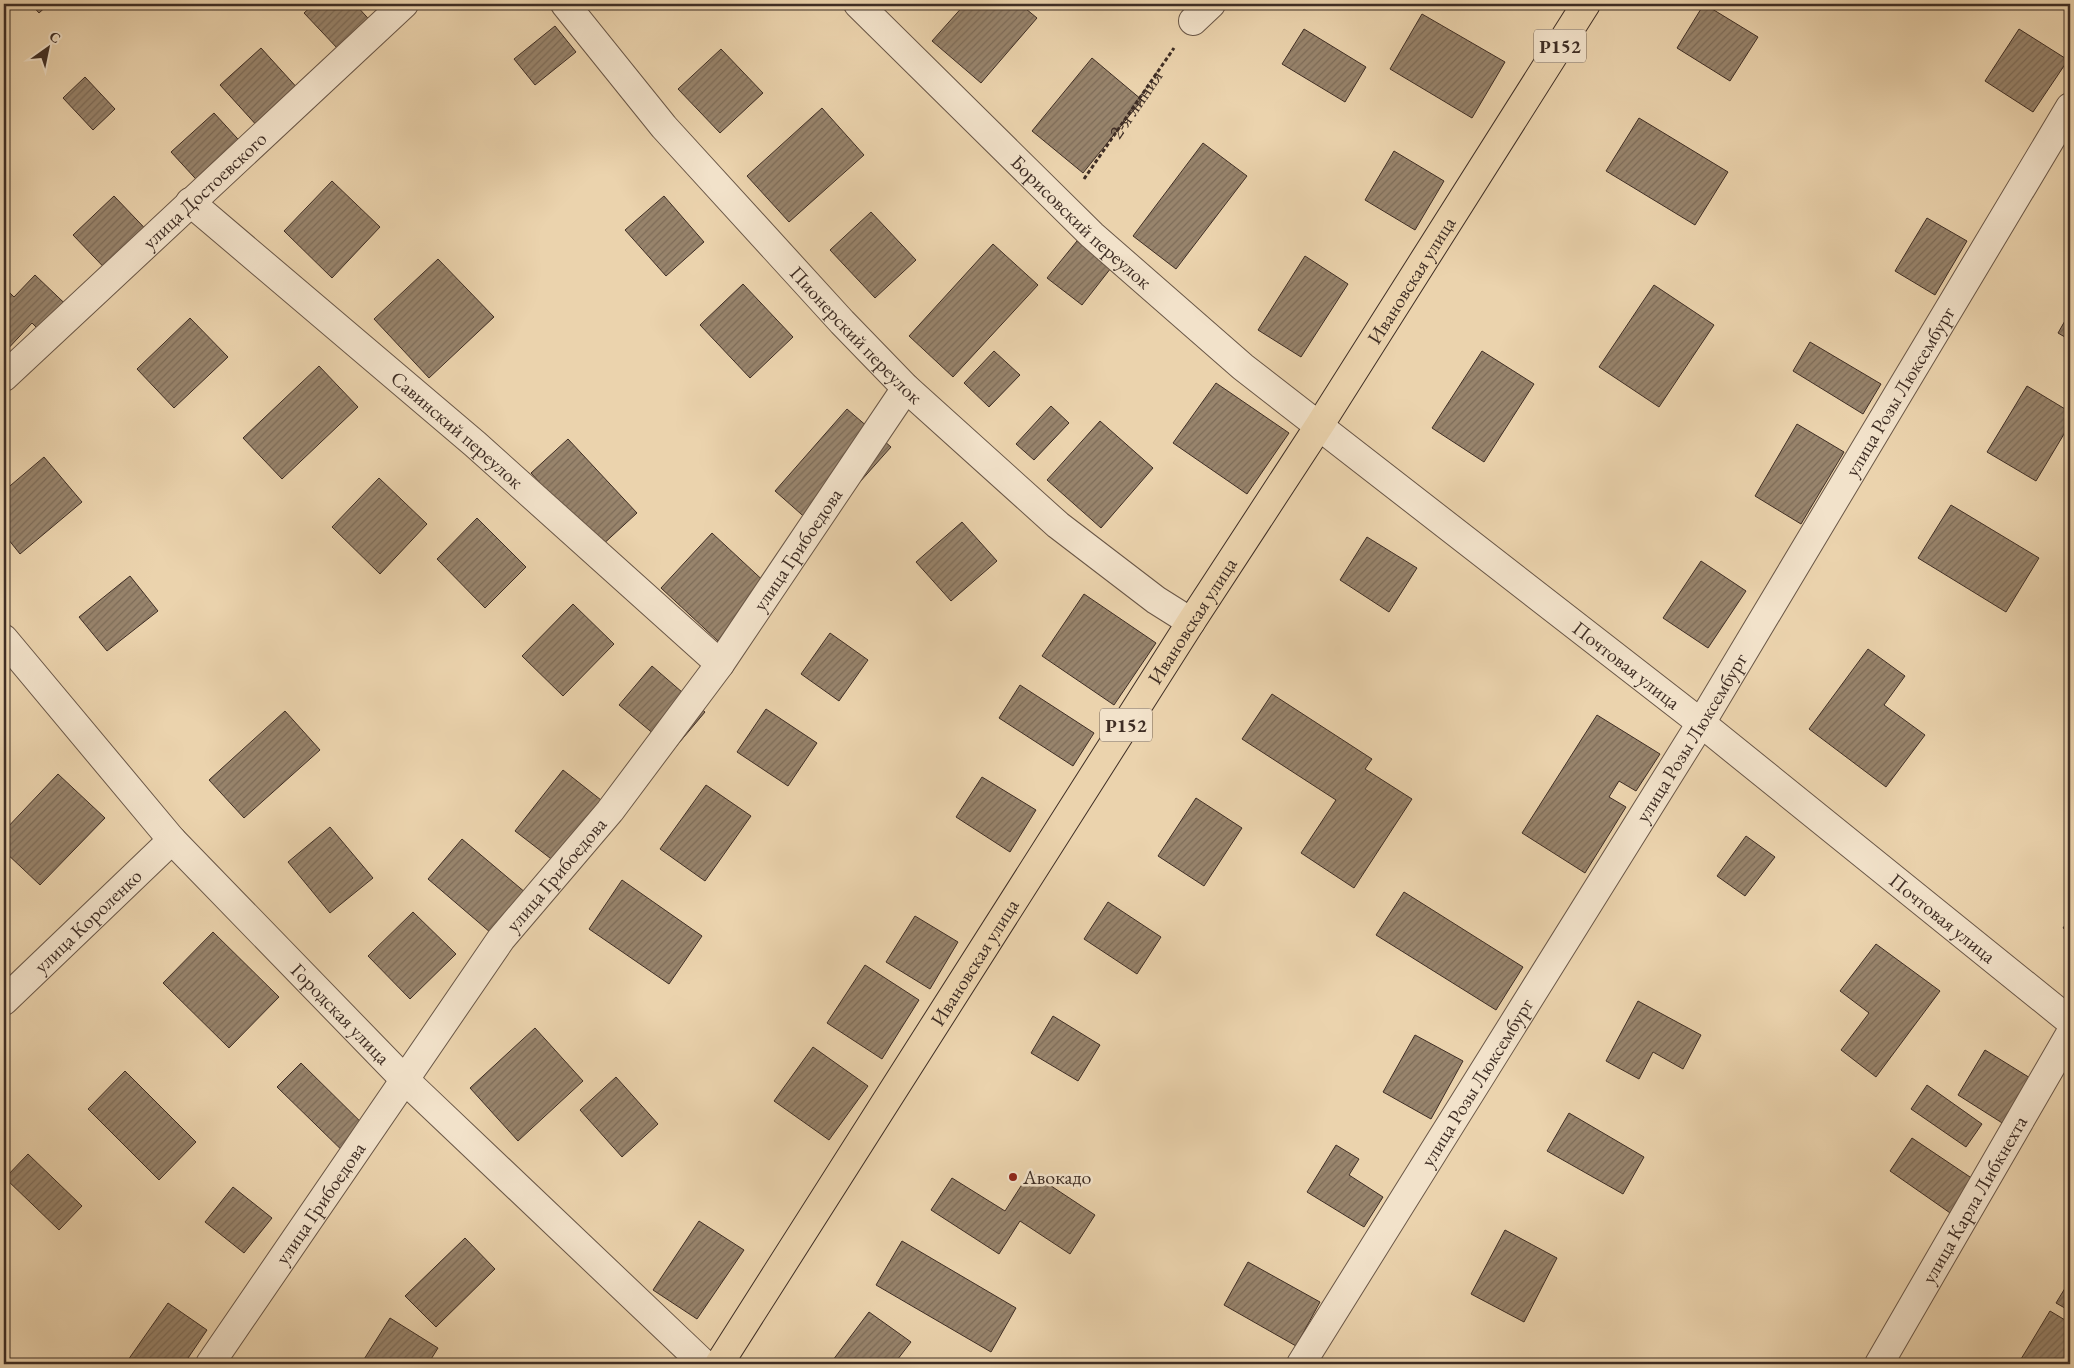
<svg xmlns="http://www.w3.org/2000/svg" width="2074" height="1368" viewBox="0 0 2074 1368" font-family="'EB Garamond',serif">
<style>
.building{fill:url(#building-hatch);stroke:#3f2e25}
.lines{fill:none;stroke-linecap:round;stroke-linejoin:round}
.minor-casing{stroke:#6a5747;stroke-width:30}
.primary-casing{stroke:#3f2e25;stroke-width:30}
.path{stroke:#3f2e25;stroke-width:3;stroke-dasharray:4 2.5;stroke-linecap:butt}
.minor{stroke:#f2e2ca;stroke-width:28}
.primary{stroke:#ebd3ad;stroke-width:28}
.poi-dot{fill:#8f2418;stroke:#f2e2ca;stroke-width:2}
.labels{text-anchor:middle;stroke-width:5;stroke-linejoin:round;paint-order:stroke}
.shield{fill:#f2e2ca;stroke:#756456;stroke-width:1}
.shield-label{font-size:19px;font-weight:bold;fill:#3f2e25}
.street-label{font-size:20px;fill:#3f2e25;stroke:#f2e2ca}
.poi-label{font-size:20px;fill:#3f2e25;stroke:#f2e2ca;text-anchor:start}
</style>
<defs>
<pattern id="building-hatch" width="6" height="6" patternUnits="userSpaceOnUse" patternTransform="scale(1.25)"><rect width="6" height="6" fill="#98846c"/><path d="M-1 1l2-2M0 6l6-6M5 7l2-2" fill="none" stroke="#7d6c59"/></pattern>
</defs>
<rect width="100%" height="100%" fill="#ebd3ad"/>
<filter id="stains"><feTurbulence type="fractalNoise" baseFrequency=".004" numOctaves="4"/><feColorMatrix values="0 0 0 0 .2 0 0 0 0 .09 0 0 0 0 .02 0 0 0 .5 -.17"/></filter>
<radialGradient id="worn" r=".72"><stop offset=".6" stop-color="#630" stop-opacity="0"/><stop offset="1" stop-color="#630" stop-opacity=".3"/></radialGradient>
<g class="building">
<polygon points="31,4 49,4 39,13"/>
<polygon points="314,4 355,4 386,38 355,67 304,13"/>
<polygon points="965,4 1020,4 1037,18 981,83 932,41"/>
<polygon points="1704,4 1758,37 1730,81 1677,48"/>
<polygon points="1422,14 1505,62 1472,118 1390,69"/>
<polygon points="555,26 576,52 535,85 514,59"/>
<polygon points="1304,29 1366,67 1345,102 1282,64"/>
<polygon points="2019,29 2068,60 2033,112 1985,81"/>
<polygon points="261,48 310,102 269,139 220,85"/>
<polygon points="721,49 763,93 720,133 678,89"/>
<polygon points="1092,58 1142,100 1083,173 1032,131"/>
<polygon points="85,77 115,109 93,130 63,98"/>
<polygon points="822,108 864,155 789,222 747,176"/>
<polygon points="214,113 248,150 205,189 171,152"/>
<polygon points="1639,118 1728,172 1695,225 1606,171"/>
<polygon points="1203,143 1247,176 1176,269 1133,236"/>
<polygon points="1394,151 1444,181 1415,230 1365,200"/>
<polygon points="332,181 380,227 332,278 284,231"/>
<polygon points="114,196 159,243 117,281 73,235"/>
<polygon points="664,196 704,242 666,276 625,230"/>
<polygon points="871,212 916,260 875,298 830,250"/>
<polygon points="1927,218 1967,241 1935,295 1895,271"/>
<polygon points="1077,241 1111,268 1082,305 1047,278"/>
<polygon points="993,244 1038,285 953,377 909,336"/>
<polygon points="1305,256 1348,284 1301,357 1258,330"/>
<polygon points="438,259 494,317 429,378 374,319"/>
<polygon points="35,275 80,318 54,345 32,323 4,353 4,287 14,297"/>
<polygon points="743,284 793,337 750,378 700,325"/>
<polygon points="1654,285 1714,325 1659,407 1599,367"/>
<polygon points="2070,312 2070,340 2058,333"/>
<polygon points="190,318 228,357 174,408 137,369"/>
<polygon points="1810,342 1881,384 1863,414 1793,371"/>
<polygon points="994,351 1020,375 989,407 964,383"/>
<polygon points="1482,351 1534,384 1484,462 1432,428"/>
<polygon points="319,366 358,407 282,479 243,438"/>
<polygon points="1216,383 1289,433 1247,494 1173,443"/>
<polygon points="2027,386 2070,412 2070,424 2036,481 1987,452"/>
<polygon points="1051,406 1069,423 1034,460 1016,444"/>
<polygon points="847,409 891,447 818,529 775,491"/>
<polygon points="1100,421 1153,468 1101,528 1047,480"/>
<polygon points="1797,424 1844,452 1801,524 1755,496"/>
<polygon points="568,439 637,513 599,548 531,473"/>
<polygon points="44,457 82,502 20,554 4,534 4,491"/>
<polygon points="379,478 427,524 380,574 332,527"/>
<polygon points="1951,505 2039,558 2006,612 1918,558"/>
<polygon points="477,518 526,567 485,608 437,559"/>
<polygon points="962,522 997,561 951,601 916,562"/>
<polygon points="712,533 770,587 719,642 661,588"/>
<polygon points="1367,537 1417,568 1389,612 1340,580"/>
<polygon points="1701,561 1746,591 1708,648 1663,618"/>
<polygon points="130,576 158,611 107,651 79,617"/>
<polygon points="1084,594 1156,643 1114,705 1042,656"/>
<polygon points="573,604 614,644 563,696 522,656"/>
<polygon points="830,633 868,660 839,701 801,674"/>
<polygon points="1868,649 1905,676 1884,705 1925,735 1886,787 1809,729"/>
<polygon points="652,666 705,712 673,750 619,705"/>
<polygon points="1020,685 1094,733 1073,766 999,718"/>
<polygon points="1272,694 1372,759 1365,769 1412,799 1354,888 1301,853 1336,800 1242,739"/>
<polygon points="766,709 817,743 788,786 737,752"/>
<polygon points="285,711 320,750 244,818 209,780"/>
<polygon points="1597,715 1660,754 1636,791 1619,781 1609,797 1626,807 1585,873 1522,833"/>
<polygon points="563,770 620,815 572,875 515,831"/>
<polygon points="58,774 105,818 40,885 4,851 4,831"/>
<polygon points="982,777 1036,810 1010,852 956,817"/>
<polygon points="706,785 751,816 705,881 660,849"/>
<polygon points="1196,798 1242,828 1204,886 1158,856"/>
<polygon points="330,827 373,878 330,913 288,862"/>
<polygon points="1746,836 1775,857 1745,896 1717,876"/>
<polygon points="462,839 539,904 505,945 428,879"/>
<polygon points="622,880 702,936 669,984 589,929"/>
<polygon points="1404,892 1523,967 1496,1010 1376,935"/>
<polygon points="1108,902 1161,937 1137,974 1084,939"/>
<polygon points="413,912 456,954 410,999 368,956"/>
<polygon points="915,916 958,942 930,989 886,962"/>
<polygon points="2070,918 2070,932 2063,928"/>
<polygon points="213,932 279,997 229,1048 163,983"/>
<polygon points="1876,944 1940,991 1876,1077 1841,1050 1869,1013 1840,991"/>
<polygon points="865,965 919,1000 882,1059 827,1023"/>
<polygon points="1638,1001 1701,1035 1683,1069 1653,1052 1639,1079 1606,1061"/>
<polygon points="1053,1016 1100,1045 1078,1081 1031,1053"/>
<polygon points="535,1028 583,1081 518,1141 470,1088"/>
<polygon points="1415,1035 1463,1061 1431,1119 1383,1092"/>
<polygon points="813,1047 868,1086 829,1140 774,1101"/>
<polygon points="1985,1050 2035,1081 2007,1126 1958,1095"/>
<polygon points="301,1063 379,1140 355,1163 277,1087"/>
<polygon points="125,1071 196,1142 159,1180 88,1109"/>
<polygon points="616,1077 658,1124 622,1157 580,1110"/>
<polygon points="1927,1085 1982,1124 1966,1147 1911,1109"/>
<polygon points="1569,1113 1644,1157 1623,1194 1547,1151"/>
<polygon points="1912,1138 1976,1181 1953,1215 1890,1171"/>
<polygon points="1336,1145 1359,1159 1349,1175 1383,1197 1364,1227 1307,1192"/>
<polygon points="28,1154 82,1206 59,1230 5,1178"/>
<polygon points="1030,1172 1095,1215 1070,1254 1020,1221 999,1254 931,1210 952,1178 1005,1211"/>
<polygon points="233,1187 272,1218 244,1253 205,1222"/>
<polygon points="699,1221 744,1250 697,1319 653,1290"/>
<polygon points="1505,1230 1557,1258 1524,1322 1471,1294"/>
<polygon points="465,1238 495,1269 436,1327 405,1296"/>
<polygon points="902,1241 1016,1308 991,1352 876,1285"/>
<polygon points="1248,1262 1320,1302 1296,1346 1224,1305"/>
<polygon points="2070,1280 2070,1311 2056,1303"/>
<polygon points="168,1303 207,1330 184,1364 134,1364 128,1360"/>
<polygon points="2050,1311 2070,1323 2070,1364 2018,1364"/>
<polygon points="869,1312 911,1342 894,1364 830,1364"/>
<polygon points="390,1318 438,1348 428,1364 361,1364"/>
</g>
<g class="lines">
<g class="minor-casing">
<g id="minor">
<path id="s2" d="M565,4L664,127L842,322L906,388L1058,525L1156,600L1191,622"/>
<path id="s3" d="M858,4L1092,235L1243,367L1701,723L2070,1021"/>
<polyline points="1193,21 1211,4"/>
<path id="s4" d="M190,202L475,444L720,664"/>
<path id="s5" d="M4,377L404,4"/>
<path id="s6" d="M4,639L172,840L404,1079L704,1364"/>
<path id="s7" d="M4,1001L172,840"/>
<path id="s8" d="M210,1364L501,939L610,811L720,664L906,388"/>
<path id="s9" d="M1301,1364L1701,723L2070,107"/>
<path id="s10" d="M1879,1364L2070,1034"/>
</g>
</g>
<g class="primary-casing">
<g id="primary">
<path id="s11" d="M719,1364L1191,622L1319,426L1586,4"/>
</g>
</g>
<path class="path" id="s1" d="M1084,179L1174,48"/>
<use href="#minor" class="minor"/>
<use href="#primary" class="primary"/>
</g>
<circle class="poi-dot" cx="1013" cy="1177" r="5"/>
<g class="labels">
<g class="shield">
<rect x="1534" y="29.5" width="52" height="33" rx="4"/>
<rect x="1100" y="708.5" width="52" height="33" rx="4"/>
</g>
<g class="shield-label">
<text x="1560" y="53">Р152</text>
<text x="1126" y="732">Р152</text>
</g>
<g class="street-label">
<text dy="7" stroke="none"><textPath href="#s1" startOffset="91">2-я линия</textPath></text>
<text dy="7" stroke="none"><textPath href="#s5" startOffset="274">улица Достоевского</textPath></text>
<text dy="7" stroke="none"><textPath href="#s3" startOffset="312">Борисовский переулок</textPath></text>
<text dy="7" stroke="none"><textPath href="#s11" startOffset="1286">Ивановская улица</textPath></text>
<text dy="7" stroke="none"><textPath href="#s2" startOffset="441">Пионерский переулок</textPath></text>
<text dy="7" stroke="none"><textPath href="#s9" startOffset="1142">улица Розы Люксембург</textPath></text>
<text dy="7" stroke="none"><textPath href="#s4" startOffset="351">Савинский переулок</textPath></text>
<text dy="7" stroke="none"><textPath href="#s8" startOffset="1005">улица Грибоедова</textPath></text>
<text dy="7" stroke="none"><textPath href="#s11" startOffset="881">Ивановская улица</textPath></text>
<text dy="7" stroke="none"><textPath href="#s3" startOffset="1015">Почтовая улица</textPath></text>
<text dy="7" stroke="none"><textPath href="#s9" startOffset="738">улица Розы Люксембург</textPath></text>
<text dy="7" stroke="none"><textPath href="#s8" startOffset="600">улица Грибоедова</textPath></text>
<text dy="7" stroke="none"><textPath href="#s3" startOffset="1420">Почтовая улица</textPath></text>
<text dy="7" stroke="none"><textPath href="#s7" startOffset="116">улица Короленко</textPath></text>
<text dy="7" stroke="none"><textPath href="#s11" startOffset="476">Ивановская улица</textPath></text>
<text dy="7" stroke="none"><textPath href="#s6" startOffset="504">Городская улица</textPath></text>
<text dy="7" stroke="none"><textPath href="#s9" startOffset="332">улица Розы Люксембург</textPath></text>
<text dy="7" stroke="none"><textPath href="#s10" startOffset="190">улица Карла Либкнехта</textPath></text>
<text dy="7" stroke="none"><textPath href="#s8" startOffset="195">улица Грибоедова</textPath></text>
</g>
<g class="poi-label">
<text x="1023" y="1184">Авокадо</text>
</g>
</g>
<rect width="2074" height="1368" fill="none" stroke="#ebd3ad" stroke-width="20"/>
<rect x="5" y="5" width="2064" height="1358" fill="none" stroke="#3f2e25" stroke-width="2.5"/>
<rect x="10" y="10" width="2054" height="1348" fill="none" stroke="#3f2e25"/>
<g transform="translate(48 48) rotate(33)" stroke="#f2e2ca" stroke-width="4" paint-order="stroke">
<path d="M0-4L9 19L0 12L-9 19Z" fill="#3f2e25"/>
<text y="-8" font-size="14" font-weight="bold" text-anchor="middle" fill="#3f2e25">С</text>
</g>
<rect width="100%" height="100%" filter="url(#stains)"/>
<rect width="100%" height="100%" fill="url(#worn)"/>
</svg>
